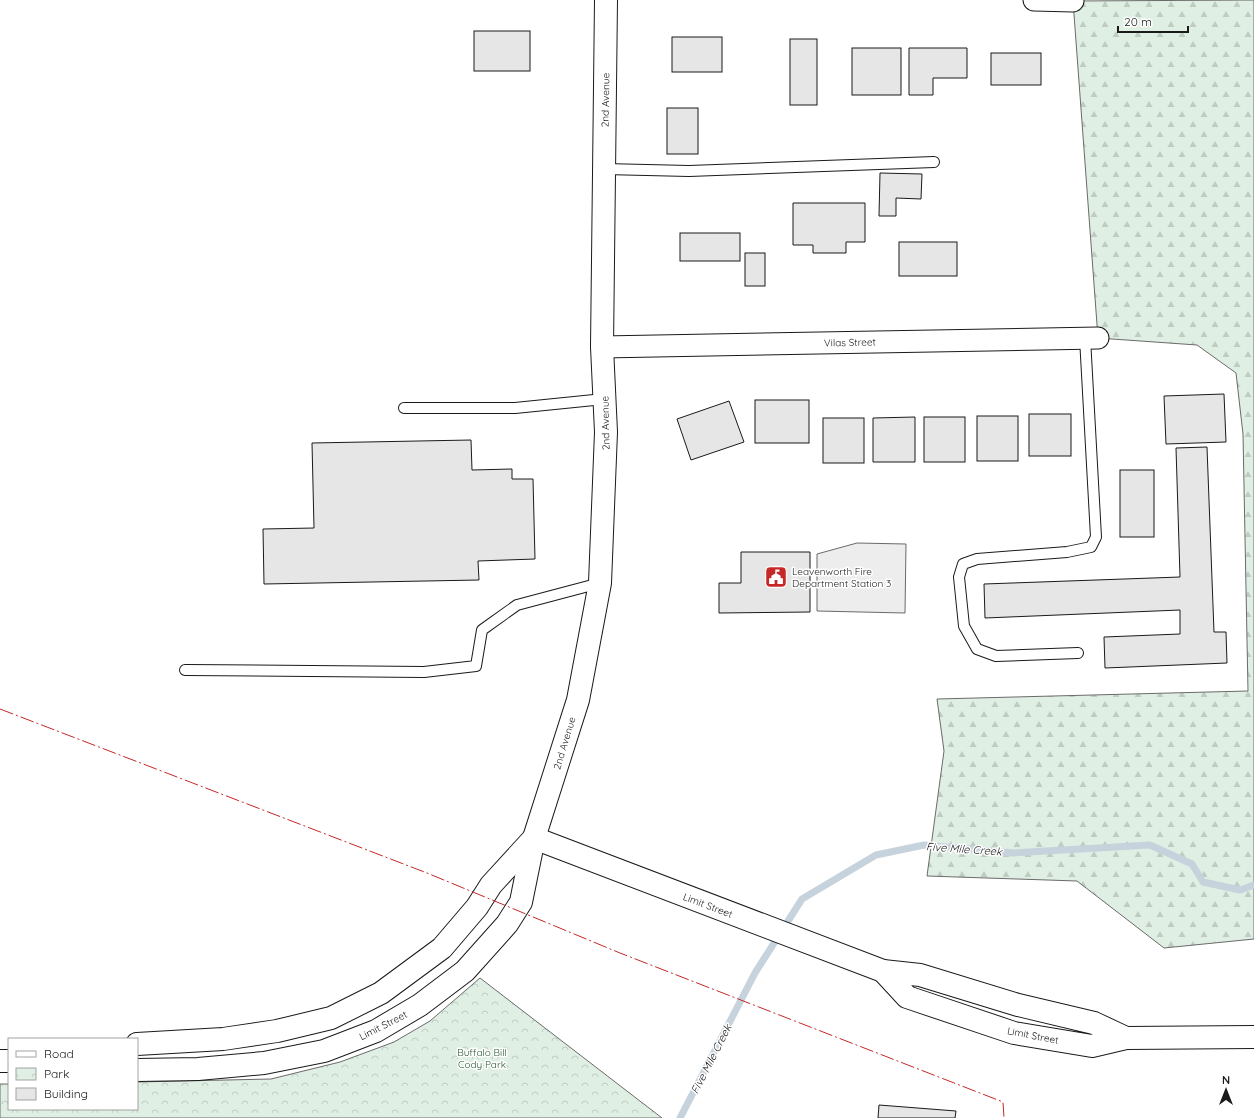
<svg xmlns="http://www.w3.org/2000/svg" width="1254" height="1118" viewBox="0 0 1254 1118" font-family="Quicksand,sans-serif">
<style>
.forest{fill:url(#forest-firs);stroke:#6a6a6a}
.park{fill:url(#park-crowns);stroke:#6a6a6a}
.parking{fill:#ededed;stroke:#6a6a6a}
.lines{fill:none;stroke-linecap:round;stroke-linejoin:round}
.stream{stroke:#c6d2dc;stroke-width:7}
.building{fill:#e6e6e6;stroke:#1a1a1a}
.service-casing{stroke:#1a1a1a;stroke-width:12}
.minor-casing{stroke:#1a1a1a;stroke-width:23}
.tertiary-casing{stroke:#1a1a1a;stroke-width:24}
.service{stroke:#fff;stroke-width:10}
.minor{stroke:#fff;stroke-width:21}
.tertiary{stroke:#fff;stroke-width:22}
.power{stroke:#c62828;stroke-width:1;stroke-dasharray:14 3 2 3;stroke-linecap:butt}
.labels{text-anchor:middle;stroke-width:3;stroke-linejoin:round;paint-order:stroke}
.street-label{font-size:10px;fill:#1a1a1a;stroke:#fff}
.poi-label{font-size:10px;fill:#1a1a1a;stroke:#fff;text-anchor:start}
.park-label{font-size:10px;fill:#2b5a34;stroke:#fff}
.water-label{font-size:11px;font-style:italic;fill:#1a1a1a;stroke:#fff}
</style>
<defs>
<pattern id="forest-firs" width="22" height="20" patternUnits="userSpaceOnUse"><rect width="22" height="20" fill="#e0efe3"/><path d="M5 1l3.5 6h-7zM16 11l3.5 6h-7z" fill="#c0ccc2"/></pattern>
<pattern id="park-crowns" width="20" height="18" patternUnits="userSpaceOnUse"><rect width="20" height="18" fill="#e0efe3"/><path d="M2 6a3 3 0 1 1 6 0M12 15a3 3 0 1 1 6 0" fill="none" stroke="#c0ccc2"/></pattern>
</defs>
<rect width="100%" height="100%" fill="#fff"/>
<polygon class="forest" points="1254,0 1254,939 1164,948 1077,881 927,876 944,751 937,699 1248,691 1243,434 1236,373 1197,345 1098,338 1073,1"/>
<polygon class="park" points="480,978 662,1118 0,1118 0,1084 9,1084 9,1109 137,1109 137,1082 271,1079 340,1062 394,1042 430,1021"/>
<polygon class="parking" points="857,543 906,544 905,613 817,611 817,554"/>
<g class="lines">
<polyline class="stream" points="680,1118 755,973 802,899 876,855 924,845 1013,853 1150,845 1192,864 1203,882 1240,890 1254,885"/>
</g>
<g class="building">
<rect x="474" y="31" width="56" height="40"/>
<rect x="672" y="37" width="50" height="35"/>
<rect x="790" y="39" width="27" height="66"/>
<rect x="852" y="48" width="49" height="47"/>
<polygon points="909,48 967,48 967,78 933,78 933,95 909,95"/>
<rect x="991" y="53" width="50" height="32"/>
<rect x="667" y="108" width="31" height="46"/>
<polygon points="880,173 922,174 921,199 896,198 896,216 879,216"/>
<polygon points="793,203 865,203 865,242 846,242 846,253 813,253 813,245 793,245"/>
<rect x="680" y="233" width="60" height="28"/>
<rect x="899" y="242" width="58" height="34"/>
<rect x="745" y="253" width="20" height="33"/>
<polygon points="1224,394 1226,442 1166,444 1164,396"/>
<rect x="755" y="400" width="54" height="43"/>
<polygon points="729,401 744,442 691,460 677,419"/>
<rect x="1029" y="414" width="42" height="42"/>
<rect x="977" y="416" width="41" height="45"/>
<polygon points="915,417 915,462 873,462 873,418"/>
<rect x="924" y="417" width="41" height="45"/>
<rect x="823" y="418" width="41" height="45"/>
<polygon points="471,440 472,470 512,469 512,479 533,479 535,559 478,561 479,580 264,584 263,529 314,528 312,443"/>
<polygon points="1207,447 1214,632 1226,632 1227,663 1105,668 1104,637 1180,634 1180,610 985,618 984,584 1180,577 1176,448"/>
<rect x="1120" y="470" width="34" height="67"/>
<polygon points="741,552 810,552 810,612 719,613 719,583 741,583"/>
<polygon points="879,1105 956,1111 955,1118 878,1118"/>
</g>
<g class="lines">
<g class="service-casing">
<g id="service">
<polyline points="604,169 689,171 934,162"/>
<polyline points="404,408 515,408 604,399"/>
<polyline points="1078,653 996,656 977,649 964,626 959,577 963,564 977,559 1067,552 1091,547 1096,537 1085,338"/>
<polyline points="185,670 424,672 476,666 482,630 517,605 600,583"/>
</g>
</g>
<g class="minor-casing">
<g id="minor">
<polyline points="1034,0 1073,1"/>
<polyline points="602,347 1098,338"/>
</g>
</g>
<g class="tertiary-casing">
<g id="tertiary">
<polyline points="534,838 883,971"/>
<polyline points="1126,1038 1094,1023 1018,1005 920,975 883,971 907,997 1014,1033 1092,1046 1126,1038 1254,1037"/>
<polyline points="137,1044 223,1039 277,1031 331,1018 381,993 442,948 477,907 491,885 534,838"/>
<polyline points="0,1061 9,1061"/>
<polyline points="137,1070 198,1069 264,1063 324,1051 376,1031 420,1005 465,971 507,924 521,902 534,838 578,700 600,583 606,432 602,347 606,0"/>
</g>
</g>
<use href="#service" class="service"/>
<use href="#minor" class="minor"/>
<use href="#tertiary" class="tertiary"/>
<polyline class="power" points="0,709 427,873 620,953 1003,1102 1004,1118"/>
</g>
<defs>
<g id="civic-square" transform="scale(1.15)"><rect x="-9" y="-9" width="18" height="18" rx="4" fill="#c62828" stroke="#fff"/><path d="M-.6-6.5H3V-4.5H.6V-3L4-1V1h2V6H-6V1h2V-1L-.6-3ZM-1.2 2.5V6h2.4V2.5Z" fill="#fff"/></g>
</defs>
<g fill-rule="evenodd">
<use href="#civic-square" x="776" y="577"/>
</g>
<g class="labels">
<g class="street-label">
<text transform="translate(605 100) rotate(-89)" y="4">2nd Avenue</text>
<text transform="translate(850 342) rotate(-1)" y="4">Vilas Street</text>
<text transform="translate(605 423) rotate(-91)" y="4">2nd Avenue</text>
<text transform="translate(564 743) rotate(-73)" y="4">2nd Avenue</text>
<text transform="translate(708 905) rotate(21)" y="4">Limit Street</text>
<text transform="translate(383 1025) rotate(-27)" y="4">Limit Street</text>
<text transform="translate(1033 1035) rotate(11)" y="4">Limit Street</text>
</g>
<g class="poi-label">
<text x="792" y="575">Leavenworth Fire<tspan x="792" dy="12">Department Station 3</tspan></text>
</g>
<g class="park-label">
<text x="482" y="1056">Buffalo Bill<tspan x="482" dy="12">Cody Park</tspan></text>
</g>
<g class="water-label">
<text transform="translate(964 849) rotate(4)" y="4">Five Mile Creek</text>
<text transform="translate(711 1059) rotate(-63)" y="4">Five Mile Creek</text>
</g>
</g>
<rect x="8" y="1038" width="130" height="72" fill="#ffffff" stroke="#a3a3a3"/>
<rect x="16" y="1051" width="20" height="6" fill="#ffffff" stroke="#a3a3a3"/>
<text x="44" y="1058" font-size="12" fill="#1a1a1a">Road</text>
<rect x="16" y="1068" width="20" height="12" fill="url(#park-crowns)" stroke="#a3a3a3"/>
<text x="44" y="1078" font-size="12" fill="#1a1a1a">Park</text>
<rect x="16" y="1088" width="20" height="12" fill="#e6e6e6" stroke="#a3a3a3"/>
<text x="44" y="1098" font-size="12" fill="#1a1a1a">Building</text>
<g transform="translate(1226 1090)" stroke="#ffffff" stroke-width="3" paint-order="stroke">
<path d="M0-3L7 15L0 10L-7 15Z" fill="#1a1a1a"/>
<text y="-6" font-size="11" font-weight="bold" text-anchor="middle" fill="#1a1a1a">N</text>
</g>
<path d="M1118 26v6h70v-6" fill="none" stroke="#1a1a1a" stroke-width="2"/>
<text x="1124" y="26" font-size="12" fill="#1a1a1a" stroke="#ffffff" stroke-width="3" paint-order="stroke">20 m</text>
</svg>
